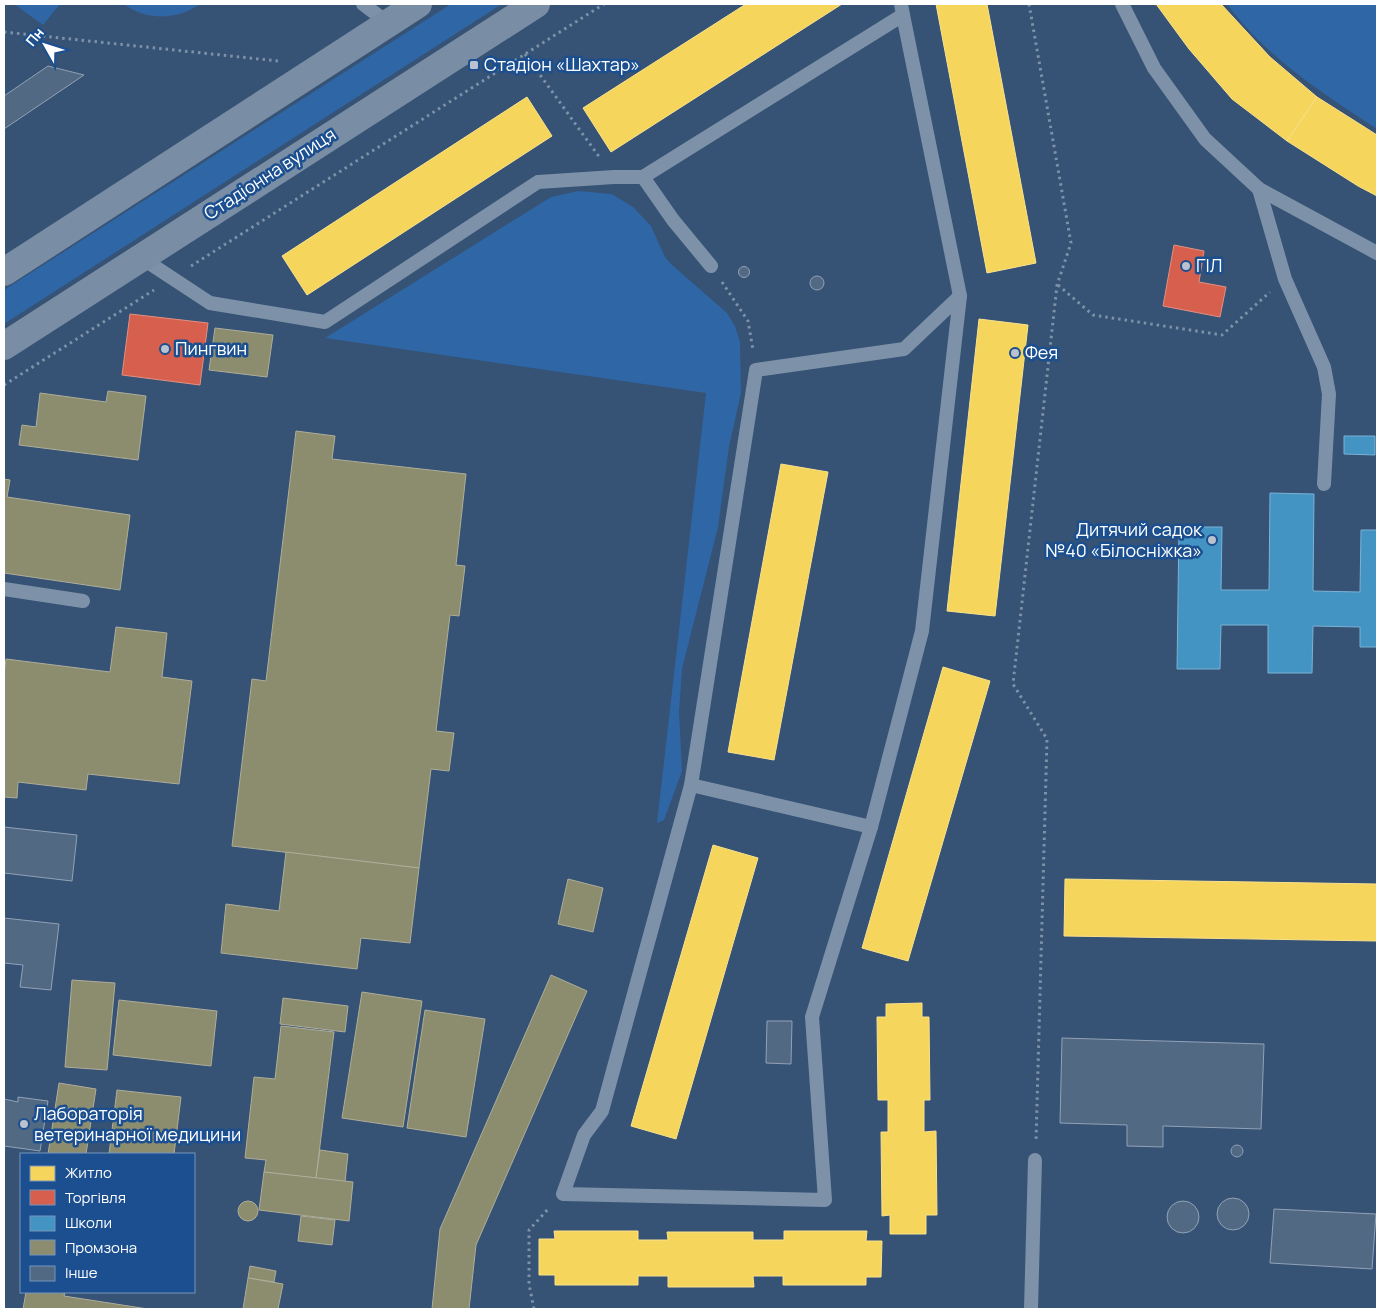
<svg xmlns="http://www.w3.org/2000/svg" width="1381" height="1313" viewBox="0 0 1381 1313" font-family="Manrope,sans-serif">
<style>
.green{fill:#2f66a5}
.homes{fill:#f6d55c;stroke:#f9e28d}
.shops{fill:#d6604d;stroke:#e29082}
.schools{fill:#4393c3;stroke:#7bb3d5}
.industry{fill:#8c8c6e;stroke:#aeae9a}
.building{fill:#526984;stroke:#92a2b6}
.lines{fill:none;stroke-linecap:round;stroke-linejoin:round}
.path{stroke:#7d92a8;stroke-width:3;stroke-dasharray:2.5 4;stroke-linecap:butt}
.lane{stroke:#7d92a8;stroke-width:14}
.secondary{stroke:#798da4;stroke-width:28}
.poi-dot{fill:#b9c2ce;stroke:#1b4f8f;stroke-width:2}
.labels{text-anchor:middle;stroke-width:5;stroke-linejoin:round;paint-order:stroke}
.poi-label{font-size:18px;fill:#fff;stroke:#1b4f8f;text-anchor:start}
.street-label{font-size:18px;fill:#fff;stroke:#1b4f8f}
</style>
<rect width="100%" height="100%" fill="#365274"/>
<g class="green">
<polygon points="14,4 60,4 43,25"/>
<path d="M124,4H200C179,20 145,21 124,4Z"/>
<polygon points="451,4 502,4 4,324 4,290"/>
<path d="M1227,4H1377V129C1323,94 1266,57 1227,4Z"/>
<polygon points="578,191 612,194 633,207 651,226 665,257 671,264 727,313 735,326 740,342 741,393 729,447 718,527 682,669 679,712 682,771 664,820 657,823 706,393 325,338 551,197"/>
</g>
<g class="homes">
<polygon points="746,4 842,4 611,152 583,108"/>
<polygon points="936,4 987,4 1036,263 987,273"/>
<polygon points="1156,4 1221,4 1270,57 1317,97 1287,141 1232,99 1189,49"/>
<polygon points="527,97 552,136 307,295 282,256"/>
<polygon points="1317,97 1377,135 1377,196 1358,186 1287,141"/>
<polygon points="979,319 1028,325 995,616 947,611"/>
<polygon points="781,464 828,472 774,760 728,752"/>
<polygon points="943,667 990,681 908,961 862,948"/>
<polygon points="713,845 758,858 676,1139 631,1126"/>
<polygon points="1065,879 1377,884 1377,941 1064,936"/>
<polygon points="922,1003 922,1017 929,1017 930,1100 924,1100 924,1132 936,1131 937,1215 926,1215 926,1234 890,1234 890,1215 882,1216 881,1132 888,1132 888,1100 878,1100 877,1017 886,1017 886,1004"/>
<polygon points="554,1231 638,1231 638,1240 668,1240 667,1232 753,1232 753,1240 784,1240 784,1231 867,1231 866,1241 882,1241 881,1277 866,1277 866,1285 783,1285 783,1276 753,1276 754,1287 668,1287 668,1276 638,1276 638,1285 555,1285 555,1275 539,1275 539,1239 555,1239"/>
</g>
<g class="shops">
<polygon points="1174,245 1204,251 1199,282 1226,287 1220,317 1163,306"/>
<polygon points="130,314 208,323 200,385 122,375"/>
</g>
<g class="schools">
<polygon points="1344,436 1375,436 1375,455 1344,454"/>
<polygon points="1270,493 1314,494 1313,591 1360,592 1361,530 1377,530 1377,647 1360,647 1360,627 1313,626 1312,673 1268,673 1268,625 1221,625 1220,669 1177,669 1179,527 1222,527 1221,590 1269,590"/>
</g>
<g class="industry">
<polygon points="215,328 273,335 267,377 209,370"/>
<polygon points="108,391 146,396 138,460 19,445 22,425 36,427 40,393 106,402"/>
<polygon points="296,431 335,436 332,459 466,474 456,565 465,566 459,616 450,615 436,731 454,733 449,771 431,769 419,868 232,846 252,679 266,681"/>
<polygon points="4,479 10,480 7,497 130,515 120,590 4,573"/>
<polygon points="116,627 167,633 162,677 192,681 179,784 88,774 86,790 18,782 17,798 4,797 4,675 6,659 110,672"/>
<polygon points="286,852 419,868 410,943 361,938 357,969 221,953 226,904 279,911"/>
<polygon points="568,879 603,888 593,932 558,924"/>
<polygon points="551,975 587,991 476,1245 469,1309 432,1309 440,1229"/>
<polygon points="72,980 115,983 107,1070 65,1067"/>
<polygon points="362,992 422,1001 403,1127 342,1118"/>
<polygon points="283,998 348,1006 345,1032 280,1024"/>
<polygon points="119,1000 217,1011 211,1066 113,1055"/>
<polygon points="425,1010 485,1019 466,1137 407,1128"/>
<polygon points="281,1026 334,1032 316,1178 264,1172 266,1160 245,1158 254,1077 275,1079"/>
<polygon points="59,1083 96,1089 86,1154 48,1154"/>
<polygon points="117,1090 181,1097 174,1154 109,1154"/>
<polygon points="320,1150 348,1154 345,1182 316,1178"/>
<polygon points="264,1172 353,1182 349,1221 259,1210"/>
<circle cx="248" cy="1211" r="10"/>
<polygon points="301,1216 335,1220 332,1245 298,1241"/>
<polygon points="250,1266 276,1271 274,1282 248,1278"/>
<polygon points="248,1278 283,1284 278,1309 243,1309"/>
<polygon points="26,1292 65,1292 64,1296 148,1309 23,1309"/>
</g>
<g class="building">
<polygon points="48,66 84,75 4,129 4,96"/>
<circle cx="744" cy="272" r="5.5"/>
<circle cx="817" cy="283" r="7"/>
<polygon points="4,827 77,835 72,881 4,873"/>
<polygon points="4,918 59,924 51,990 20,987 23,965 4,963"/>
<polygon points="767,1021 792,1021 791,1064 766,1063"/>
<polygon points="1062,1038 1264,1044 1261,1129 1163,1126 1163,1147 1127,1146 1127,1125 1060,1123"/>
<polygon points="18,1097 48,1101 40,1151 4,1146 4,1099 18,1102"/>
<circle cx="1237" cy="1151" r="6"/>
<circle cx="1233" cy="1214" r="16"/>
<circle cx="1183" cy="1217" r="16"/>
<polygon points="1274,1209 1376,1214 1372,1269 1270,1263"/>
</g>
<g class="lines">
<g class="path">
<polyline points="1029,4 1071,243 1057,285 1013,684 1047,739 1036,1141"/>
<polyline points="4,32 278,61"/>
<polyline points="525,54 600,158"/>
<polyline points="191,266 604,4"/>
<polyline points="722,282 748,321 753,350"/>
<polyline points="1058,285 1093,315 1222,335 1270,292"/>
<polyline points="4,385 154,290"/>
<polyline points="534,1309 529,1284 529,1230 549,1208"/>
</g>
<g class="lane">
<polyline points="363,4 388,23"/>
<polyline points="1122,4 1154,68 1205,139 1259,189 1377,253"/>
<polyline points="643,177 673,220 711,266"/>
<polyline points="1259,189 1285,279 1324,367 1329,394 1324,484"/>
<polyline points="140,257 210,303 325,322 538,182 614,177 643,177 903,15 901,4"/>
<polyline points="4,589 83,601"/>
<polyline points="691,785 602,1111 584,1135 563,1194 825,1200 812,1017 871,827 922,631 960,296 903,15"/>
<polyline points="871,827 691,785 756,370 904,349 960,296"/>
<polyline points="1031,1309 1035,1160"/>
</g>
<g class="secondary">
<polyline points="4,272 418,4"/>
<polyline points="4,346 536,4"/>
</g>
</g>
<g class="poi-dot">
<rect x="469" y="60" width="10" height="10" rx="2.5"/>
<circle cx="1186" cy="266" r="5"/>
<circle cx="165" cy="349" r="5"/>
<circle cx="1015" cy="353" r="5"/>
<circle cx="1212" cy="540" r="5"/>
<circle cx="24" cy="1124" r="5"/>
</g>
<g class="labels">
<g class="poi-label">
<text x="484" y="71">Стадіон «Шахтар»</text>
<text x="1196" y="272">ГІЛ</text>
<text x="175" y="355">Пингвин</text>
<text x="1025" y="359">Фея</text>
<text x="1202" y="536" text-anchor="end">Дитячий садок<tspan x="1202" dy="21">№40 «Білосніжка»</tspan></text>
<text x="34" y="1120">Лабораторія<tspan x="34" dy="21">ветеринарної медицини</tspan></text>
</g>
<g class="street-label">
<text transform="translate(270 174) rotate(-33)" y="6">Стадіонна вулиця</text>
</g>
</g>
<rect width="1381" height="1313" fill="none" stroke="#ffffff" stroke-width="10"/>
<rect x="20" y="1153" width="175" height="140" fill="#1b4f8f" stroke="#7695bc"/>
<rect x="30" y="1166" width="25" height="15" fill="#f6d55c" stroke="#7695bc"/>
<text x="65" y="1178" font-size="15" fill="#ffffff">Житло</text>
<rect x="30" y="1190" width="25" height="15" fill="#d6604d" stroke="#7695bc"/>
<text x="65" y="1203" font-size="15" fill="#ffffff">Торгівля</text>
<rect x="30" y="1216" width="25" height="15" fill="#4393c3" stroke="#7695bc"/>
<text x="65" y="1228" font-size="15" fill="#ffffff">Школи</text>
<rect x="30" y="1240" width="25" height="15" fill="#8c8c6e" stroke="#7695bc"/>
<text x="65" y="1253" font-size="15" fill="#ffffff">Промзона</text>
<rect x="30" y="1266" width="25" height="15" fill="#526984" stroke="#7695bc"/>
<text x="65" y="1278" font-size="15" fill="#ffffff">Інше</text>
<g transform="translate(45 45) rotate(309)" stroke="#1b4f8f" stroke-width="4" paint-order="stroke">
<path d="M0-4L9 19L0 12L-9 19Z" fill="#ffffff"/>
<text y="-8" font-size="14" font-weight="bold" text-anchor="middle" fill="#ffffff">Пн</text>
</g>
</svg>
